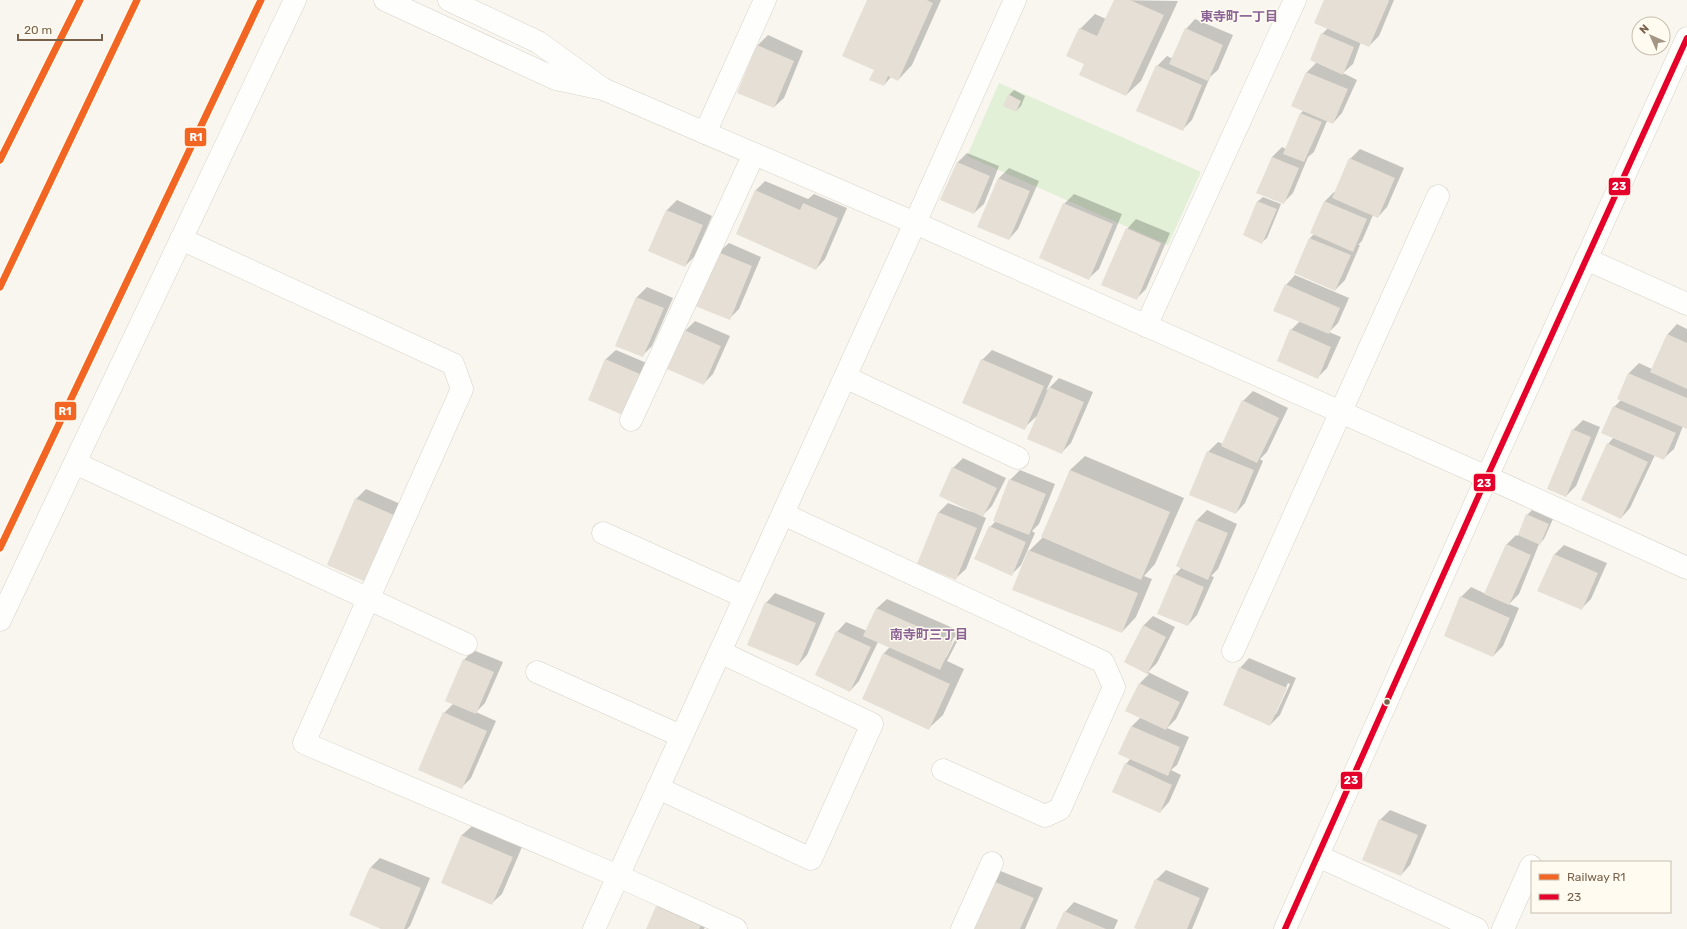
<svg xmlns="http://www.w3.org/2000/svg" width="1687" height="929" viewBox="0 0 1687 929" font-family="Rubik,'Noto Sans JP',sans-serif">
<style>
.green{fill:#e2f0d8}
.shadow{fill:#0003;fill-rule:evenodd}
.building{fill:#e5dfd5}
.lines{fill:none;stroke-linecap:round;stroke-linejoin:round}
.street-casing{stroke:#d8d3cb;stroke-width:23}
.secondary-casing{stroke:#d8d3cb;stroke-width:23}
.street{stroke:#fefefc;stroke-width:22}
.secondary{stroke:#fefefc;stroke-width:22}
.bus-1-casing{stroke:#fffbf0;stroke-width:9}
.bus-1{stroke:#e4002b;stroke-width:6}
.rail-1-casing{stroke:#fffbf0;stroke-width:10}
.rail-1{stroke:#f26522;stroke-width:7}
.bus-dot{fill:#79624b;stroke:#fffbf0;stroke-width:1.5}
.labels{text-anchor:middle;stroke-width:3;stroke-linejoin:round;paint-order:stroke}
.neighbourhood-label{font-size:13px;font-weight:bold;fill:#8c6395;stroke:#fffbf0}
.line-badge{stroke:#fffbf0;stroke-width:1.5}
.badge-label{font-size:11px;text-anchor:middle;font-weight:bold;fill:#fff}
</style>
<rect width="100%" height="100%" fill="#f8f6ee"/>
<polygon class="green" points="999,83 1201,172 1168,245 967,156"/>
<g class="shadow">
<polygon points="868,0 941,0 912,65 898,80 891,77 884,85 875,69"/>
<polygon points="1115,0 1178,1 1141,81 1126,95 1085,64 1080,29 1095,14 1106,19"/>
<polygon points="1325,0 1394,0 1379,36 1369,46 1361,42 1353,64 1343,73 1357,80 1342,113 1333,123 1327,121 1314,152 1308,157 1293,193 1283,203 1258,192 1272,157 1282,147 1286,149 1301,113 1304,110 1293,106 1307,72 1317,62 1322,34 1328,28"/>
<polygon points="1195,19 1233,35 1218,70 1210,77 1192,120 1182,130 1157,66 1167,56 1173,59 1186,29"/>
<polygon points="768,35 803,51 784,98 774,107 738,92 758,45"/>
<polygon points="1014,90 1025,96 1021,106 1016,111 1009,95"/>
<polygon points="1360,149 1404,168 1387,207 1378,217 1373,215 1362,241 1358,245 1360,245 1345,280 1335,290 1310,238 1314,234 1325,201 1334,192 1336,192 1350,159"/>
<polygon points="967,153 999,166 984,204 974,213 957,163"/>
<polygon points="1009,168 1039,181 1018,229 1009,239 979,227 999,178"/>
<polygon points="765,181 808,199 814,194 847,208 825,259 816,269 755,191"/>
<polygon points="1074,194 1122,214 1099,269 1089,278 1064,204"/>
<polygon points="1263,197 1281,204 1267,238 1262,242 1244,235 1258,201"/>
<polygon points="677,200 712,216 695,256 685,266 650,251 667,210"/>
<polygon points="1136,219 1170,233 1146,289 1136,299 1127,229"/>
<polygon points="729,243 761,257 739,309 729,319 719,252"/>
<polygon points="1295,275 1349,298 1338,323 1329,332 1341,337 1327,368 1317,378 1291,330 1300,321 1286,285"/>
<polygon points="647,287 673,298 652,346 642,356 616,345 637,297"/>
<polygon points="695,321 730,336 713,374 704,383 685,331"/>
<polygon points="1677,324 1687,329 1687,428 1683,426 1674,449 1664,458 1655,455 1630,508 1621,518 1608,444 1614,437 1614,407 1621,400 1618,399 1629,373 1639,363 1652,369 1668,334"/>
<polygon points="616,350 649,364 633,404 589,400 606,359"/>
<polygon points="992,350 1053,376 1046,391 1059,378 1093,392 1071,443 1061,453 1038,415 1024,428 982,360"/>
<polygon points="1253,391 1288,408 1267,452 1260,459 1263,461 1245,503 1236,513 1208,452 1218,442 1223,444 1243,401"/>
<polygon points="1583,420 1600,427 1576,486 1566,496 1573,430"/>
<polygon points="1085,456 1184,498 1155,564 1144,576 1152,579 1136,617 1122,632 1029,551 1043,537 1070,470"/>
<polygon points="963,458 1006,478 992,506 982,516 986,518 966,569 956,578 938,513 948,503 972,512 972,511 953,468"/>
<polygon points="1020,470 1055,484 1039,524 1032,531 1035,533 1021,565 1011,575 990,527 996,521 1010,480"/>
<polygon points="366,489 403,505 375,571 356,499"/>
<polygon points="1207,510 1237,524 1218,569 1211,576 1214,577 1197,615 1188,625 1175,575 1181,568 1177,566 1197,520"/>
<polygon points="1532,510 1553,519 1544,539 1539,544 1519,594 1509,604 1519,608 1503,646 1493,656 1461,597 1471,587 1486,594 1506,545 1516,535 1518,536 1527,515"/>
<polygon points="1564,545 1607,563 1591,599 1581,609 1554,555"/>
<polygon points="775,593 825,613 807,655 798,665 766,603"/>
<path d="M887,599L962,632L947,661L964,669L943,715L928,729L863,699L884,653L890,647L878,642L859,681L850,691L837,632L846,622L867,631L877,608ZM954,637L956,638L946,658H944Z"/>
<polygon points="1153,616 1175,627 1157,663 1148,672 1189,692 1176,719 1167,728 1189,737 1177,765 1171,770 1181,775 1169,802 1160,812 1126,764 1131,758 1119,753 1132,726 1141,717 1127,711 1140,683 1149,674 1125,662 1144,625"/>
<polygon points="473,650 503,662 485,703 476,712 496,721 471,778 461,788 444,713 454,703 464,660"/>
<path d="M1249,658L1296,678L1280,715L1270,725L1240,668ZM1288,683L1290,684L1276,714H1274Z"/>
<polygon points="1390,810 1427,825 1410,865 1401,875 1380,820"/>
<polygon points="472,826 522,847 502,894 492,903 442,882 462,835"/>
<polygon points="380,858 430,878 410,926 407,929 383,929 371,867"/>
<polygon points="998,870 1043,888 1025,929 973,929"/>
<polygon points="1166,870 1209,888 1192,929 1140,929 1156,880"/>
<polygon points="667,897 710,916 704,929 647,929 657,907"/>
<polygon points="1074,902 1118,920 1114,929 1057,929 1065,912"/>
</g>
<g class="building">
<polygon points="867,0 927,0 933,3 898,81 888,76 884,86 869,80 874,70 842,56"/>
<polygon points="1114,0 1130,0 1164,15 1126,96 1079,75 1084,64 1066,56 1079,28 1097,36"/>
<polygon points="1324,0 1388,0 1389,1 1369,47 1314,23"/>
<polygon points="1185,28 1223,45 1208,81 1169,64"/>
<polygon points="1321,33 1354,47 1343,75 1310,60"/>
<polygon points="757,45 794,61 774,108 737,93"/>
<polygon points="1156,65 1202,85 1183,131 1136,111"/>
<polygon points="1306,72 1348,89 1333,124 1291,106"/>
<polygon points="1008,94 1021,101 1016,112 1003,106"/>
<polygon points="1300,113 1322,122 1304,162 1283,154"/>
<polygon points="1272,157 1299,168 1284,204 1256,193"/>
<polygon points="1349,158 1395,178 1378,218 1332,198"/>
<polygon points="957,162 990,176 974,214 940,200"/>
<polygon points="998,178 1030,191 1009,240 977,227"/>
<polygon points="755,190 800,210 803,203 838,218 816,270 736,234"/>
<polygon points="1257,201 1277,209 1262,244 1243,235"/>
<polygon points="1324,201 1367,219 1353,252 1310,233"/>
<polygon points="1063,203 1113,224 1089,280 1039,258"/>
<polygon points="666,210 703,225 685,267 648,251"/>
<polygon points="1126,228 1161,243 1137,300 1101,285"/>
<polygon points="1309,238 1351,255 1335,291 1294,273"/>
<polygon points="718,252 752,266 730,320 695,306"/>
<polygon points="1285,284 1340,308 1329,334 1273,311"/>
<polygon points="636,297 664,308 643,357 615,346"/>
<polygon points="1290,329 1331,347 1318,379 1277,361"/>
<polygon points="684,330 721,346 704,385 667,369"/>
<polygon points="1667,334 1687,343 1687,389 1650,372"/>
<polygon points="605,359 640,374 623,415 588,400"/>
<polygon points="981,359 1044,386 1025,430 962,403"/>
<polygon points="1628,373 1687,398 1687,429 1617,399"/>
<polygon points="1049,387 1084,402 1062,454 1027,439"/>
<polygon points="1242,400 1279,418 1257,463 1221,446"/>
<polygon points="1613,406 1676,433 1664,460 1601,433"/>
<polygon points="1572,429 1591,437 1566,497 1547,489"/>
<polygon points="1607,443 1648,462 1621,519 1581,500"/>
<polygon points="1207,451 1254,470 1236,514 1189,495"/>
<polygon points="952,467 997,488 983,517 939,496"/>
<polygon points="1070,470 1170,512 1141,580 1041,537"/>
<polygon points="1009,479 1046,494 1029,535 993,521"/>
<polygon points="355,498 394,515 366,582 327,565"/>
<polygon points="938,512 977,528 956,580 917,564"/>
<polygon points="1526,514 1549,524 1540,545 1518,535"/>
<polygon points="1196,520 1228,533 1208,580 1176,566"/>
<polygon points="989,526 1026,542 1012,576 974,559"/>
<polygon points="1506,544 1531,555 1509,605 1484,594"/>
<polygon points="1028,550 1138,593 1122,633 1012,590"/>
<polygon points="1554,554 1598,573 1582,610 1537,591"/>
<polygon points="1174,574 1204,587 1188,626 1157,614"/>
<polygon points="1460,596 1510,618 1493,657 1444,636"/>
<polygon points="765,602 816,623 798,666 747,645"/>
<polygon points="876,608 953,642 940,670 863,636"/>
<polygon points="1143,625 1166,637 1147,674 1124,662"/>
<polygon points="836,631 871,647 850,692 815,675"/>
<polygon points="883,653 950,684 929,730 862,699"/>
<polygon points="463,659 494,672 476,714 445,701"/>
<polygon points="1239,667 1287,688 1270,726 1223,705"/>
<polygon points="1139,683 1180,702 1166,730 1125,711"/>
<polygon points="443,712 487,731 462,789 418,770"/>
<polygon points="1131,726 1180,747 1168,776 1118,754"/>
<polygon points="1125,763 1172,785 1160,813 1112,792"/>
<polygon points="1379,819 1418,835 1401,876 1362,860"/>
<polygon points="461,835 513,857 492,905 441,883"/>
<polygon points="370,867 421,888 404,929 381,929 349,915"/>
<polygon points="988,879 1034,898 1020,929 970,929"/>
<polygon points="1155,879 1200,898 1187,929 1137,929 1134,928"/>
<polygon points="656,906 701,926 699,929 646,929"/>
<polygon points="1064,911 1106,929 1056,929"/>
</g>
<g class="lines">
<g class="street-casing">
<g id="street">
<polyline points="385,0 556,79 603,89"/>
<polyline points="705,133 765,0"/>
<polyline points="915,223 1487,477 1687,568"/>
<polyline points="181,239 453,364 462,389 304,743 618,876 736,929"/>
<polyline points="1586,259 1687,304"/>
<polyline points="1146,326 1295,0"/>
<polyline points="845,377 1018,458"/>
<polyline points="631,420 754,154"/>
<polyline points="75,463 466,644"/>
<polyline points="783,514 1103,662 1114,687 1060,809 1045,816 943,770"/>
<polyline points="603,533 745,597"/>
<polyline points="0,620 295,0"/>
<polyline points="1233,651 1438,196"/>
<polyline points="537,672 681,736"/>
<polyline points="658,788 811,859 872,724 720,652"/>
<polyline points="1318,856 1477,929"/>
<polyline points="962,929 992,863"/>
<polyline points="1503,929 1531,866"/>
</g>
</g>
<g class="secondary-casing">
<g id="secondary">
<polyline points="449,0 538,42 603,89 915,223"/>
<polyline points="594,929 915,223 1015,0"/>
<polyline points="1285,929 1487,477 1687,38"/>
</g>
</g>
<use href="#street" class="street"/>
<use href="#secondary" class="secondary"/>
<g class="bus-1-casing">
<polyline id="bus-1" points="1285,929 1487,477 1687,38"/>
</g>
<use href="#bus-1" class="bus-1"/>
<g class="rail-1-casing">
<g id="rail-1">
<polyline points="0,160 80,0"/>
<polyline points="0,287 137,0"/>
<polyline points="0,548 261,0"/>
</g>
</g>
<use href="#rail-1" class="rail-1"/>
</g>
<circle class="bus-dot" cx="1387" cy="702" r="3.5"/>
<g class="labels">
<g class="neighbourhood-label">
<text x="1239" y="21">東寺町一丁目</text>
<text x="929" y="639">南寺町三丁目</text>
</g>
</g>
<g class="line-badge">
<rect x="184" y="127" width="23" height="20" rx="4" fill="#f26522"/>
<rect x="1608" y="177" width="23" height="19" rx="4" fill="#e4002b"/>
<rect x="54" y="401" width="23" height="20" rx="4" fill="#f26522"/>
<rect x="1473" y="473" width="23" height="19" rx="4" fill="#e4002b"/>
<rect x="1340" y="771" width="23" height="19" rx="4" fill="#e4002b"/>
</g>
<g class="badge-label">
<text x="196" y="141">R1</text>
<text x="1619" y="190">23</text>
<text x="65" y="415">R1</text>
<text x="1484" y="487">23</text>
<text x="1351" y="784">23</text>
</g>
<rect x="1531" y="861" width="140" height="52" fill="#fffbf0" stroke="#c9beae"/>
<rect x="1539" y="874" width="20" height="6" fill="#f26522" stroke="#c9beae"/>
<text x="1567" y="881" font-size="12" fill="#79624b">Railway R1</text>
<rect x="1539" y="894" width="20" height="6" fill="#e4002b" stroke="#c9beae"/>
<text x="1567" y="901" font-size="12" fill="#79624b">23</text>
<g transform="translate(1651 36) rotate(315)"><circle r="19" fill="#fffbf0" stroke="#c9beae"/>
<path d="M0-3L7 15L0 10L-7 15Z" fill="#a59684"/>
<text y="-6" font-size="11" font-weight="bold" text-anchor="middle" fill="#79624b">N</text>
</g>
<path d="M18 34v6h84v-6" fill="none" stroke="#79624b" stroke-width="2"/>
<text x="24" y="34" font-size="12" fill="#79624b" stroke="#fffbf0" stroke-width="3" paint-order="stroke">20 m</text>
</svg>
